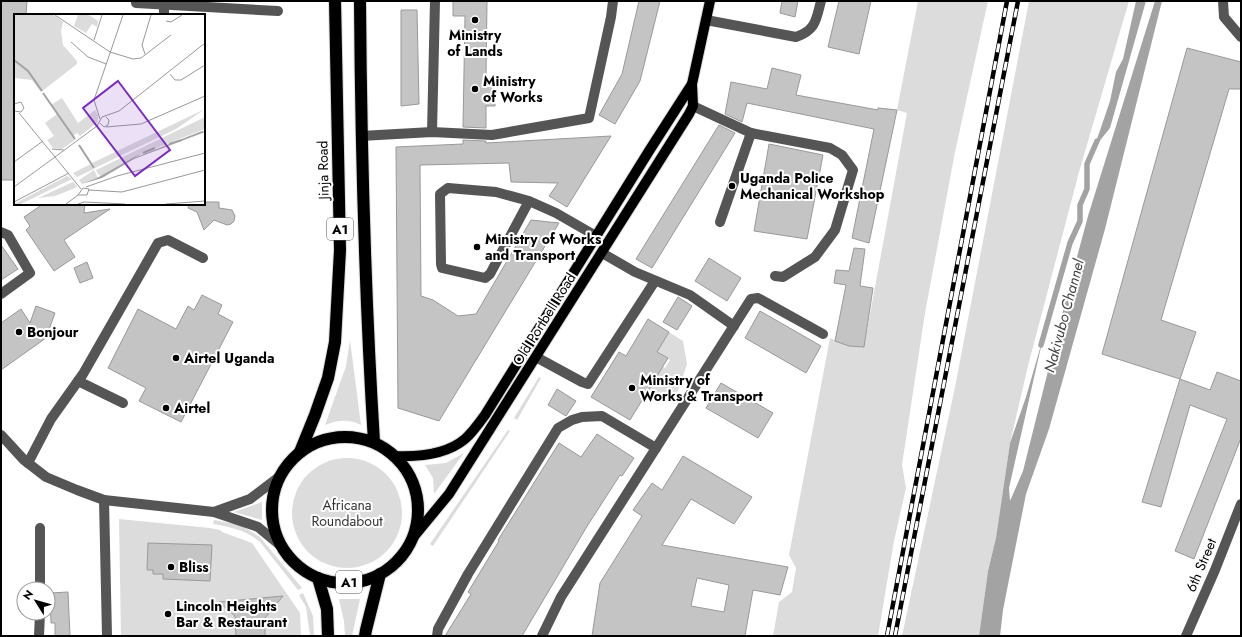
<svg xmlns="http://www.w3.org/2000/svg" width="1242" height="637" viewBox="0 0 1242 637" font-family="Jost,sans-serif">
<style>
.green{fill:#dcdcdc}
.water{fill:#a3a3a3}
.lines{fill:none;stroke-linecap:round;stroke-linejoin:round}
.stream{stroke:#a3a3a3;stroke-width:5.5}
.building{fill:#c4c4c4;stroke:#999;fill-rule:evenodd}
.major-casing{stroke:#dbdbdb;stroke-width:12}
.highway-casing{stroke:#dbdbdb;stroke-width:14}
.minor{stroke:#555;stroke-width:10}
.major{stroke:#000;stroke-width:10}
.highway{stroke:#000;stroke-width:12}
.rail-casing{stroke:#000;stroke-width:4.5}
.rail{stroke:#fff;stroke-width:3;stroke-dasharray:9;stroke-linecap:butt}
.poi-dot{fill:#000;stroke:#fff;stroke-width:1.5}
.labels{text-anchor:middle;stroke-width:4;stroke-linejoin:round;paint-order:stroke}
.shield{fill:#fff;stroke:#4c4c4c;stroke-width:1}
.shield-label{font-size:13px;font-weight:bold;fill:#000}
.poi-label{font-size:14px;font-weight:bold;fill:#000;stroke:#fff;text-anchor:start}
.street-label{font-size:14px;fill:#000;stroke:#fff}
.park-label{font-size:14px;fill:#333;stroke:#fff}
.water-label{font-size:15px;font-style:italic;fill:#444;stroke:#fff}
.inset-river{fill:none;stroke:#a3a3a3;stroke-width:2}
.inset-road{fill:none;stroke:#999;stroke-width:1}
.view{fill:#7b2cbf;fill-opacity:0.15;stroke:#7b2cbf;stroke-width:2}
.inset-edge{fill:none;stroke:#000;stroke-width:2}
</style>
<rect width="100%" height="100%" fill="#fff"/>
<g class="green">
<polygon points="918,1 988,1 955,152 925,313 902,465 906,488 894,541 878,636 773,636 779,602 792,592 796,568 789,555 830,338 849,346 864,347 907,113 897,110"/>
<polygon points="1029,1 1129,1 1079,172 1028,366 1010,443 996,539 988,571 979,636 902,636 955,387"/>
<polygon points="669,332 683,341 687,364 678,391 663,400 643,398 654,361 665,368 670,360 657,352"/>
<path d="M350,340L361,425C348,419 339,420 325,425L346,366Z"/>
<polygon points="539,377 541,378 517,420 514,418"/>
<polygon points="508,430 510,431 433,546 430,544"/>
<polygon points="464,453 434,494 433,478 425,465 446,463"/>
<circle cx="347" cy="513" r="55"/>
<polygon points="262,502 262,520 234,512"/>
<polygon points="119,519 210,528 220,530 222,532 252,543 300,613 301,636 121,636"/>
<path d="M214,520L240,525L260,537L302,588L298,590L260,542C246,530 231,527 213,524Z"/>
<polygon points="303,593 313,616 314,635 310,636 306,607 299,595"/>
<polygon points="339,599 360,599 352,636 345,636 344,621"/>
</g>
<g class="water">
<polygon points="1136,1 1146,1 1110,128 1094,148 1110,101 1116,72 1123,59"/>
<polygon points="1155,1 1162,1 1105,229 1049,429 1026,494 1003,610 1000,636 979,636 988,571 996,538 1010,443 1026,397 1043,338 1009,488 1010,501 1023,471 1070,283 1088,216"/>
</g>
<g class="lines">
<polyline class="stream" points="1041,345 1070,243 1080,221 1080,205 1087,189 1087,164 1097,141"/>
</g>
<g class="building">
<polygon points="1,1 27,1 26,15 15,15 15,180 1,180"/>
<polygon points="453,1 487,1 486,78 495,78 495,106 486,106 486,128 463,127 465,16 453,16"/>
<polygon points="639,1 660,1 640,81 615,124 599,115 622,74"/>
<polygon points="782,1 798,1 795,17 780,13"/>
<polygon points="839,1 871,1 859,54 828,47"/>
<polygon points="401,10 417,10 419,104 401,106"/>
<polygon points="1187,48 1241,62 1241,89 1229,89 1161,320 1196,332 1180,379 1102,354"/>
<polygon points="772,68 801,75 796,95 878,110 878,108 897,110 869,243 852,238 874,129 747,103 742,122 725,114 731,82 767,89"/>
<polygon points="719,125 735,133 652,268 636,259"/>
<polygon points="611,136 567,207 549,196 558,183 511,182 509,163 420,165 421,296 433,300 458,316 476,314 531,220 559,223 439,421 398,408 396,147 463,144 463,140 486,141 486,143"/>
<polygon points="769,144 823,155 807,239 754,231"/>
<polygon points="204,202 219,202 219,208 232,210 235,216 234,221 231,224 227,225 214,220 204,230 197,212 188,208 189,204 204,204"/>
<polygon points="43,204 85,204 84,213 110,209 64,240 75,257 54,271 26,230 30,226 24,217"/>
<polygon points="1,245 18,269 1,280"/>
<polygon points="854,248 865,249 860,286 873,288 864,347 849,346 835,341 846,285 834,283 836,270 849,271"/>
<polygon points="709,258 741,278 727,301 695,281"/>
<polygon points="87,262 93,278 80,283 74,268"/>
<polygon points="202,295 222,305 218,314 233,322 181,422 139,401 146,388 108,368 138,309 176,329 188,306 194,310"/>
<polygon points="678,297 692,306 677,330 663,322"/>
<polygon points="36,306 55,313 46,338 1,370 1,323 21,309 30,323"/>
<polygon points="760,311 821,346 806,373 745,338"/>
<polygon points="648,319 669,332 657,352 668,358 630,420 591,397 619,352 626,356"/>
<polygon points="1217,372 1241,381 1241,438 1194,559 1175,551 1227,419 1190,405 1161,507 1142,502 1180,379 1210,390"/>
<polygon points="721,383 773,413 758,438 706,408"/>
<polygon points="557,389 576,401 566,416 548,405"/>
<polygon points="597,434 634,458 622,476 620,475 586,528 522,636 445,636 471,594 468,592 499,541 498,540 559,443 581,457"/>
<path d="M683,456L752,497L734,524L691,499L662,545L788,567L780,595L753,590L745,636H592L600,583L642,516L633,510L652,483L662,490ZM697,578L729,585L724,612L691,606Z"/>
<polygon points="148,543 212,545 210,581 163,579 163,574 153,574 153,570 147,570"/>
<polygon points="68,592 70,636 55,636 55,623 51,623 50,593"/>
<polygon points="283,596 265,618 265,636 236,636 235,616 219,602"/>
</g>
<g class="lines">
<g class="major-casing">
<g id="major">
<path d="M395,456C419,457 446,455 465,439C473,432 479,423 485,415L649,151L692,84"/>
<polyline points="411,540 449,494 689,114 693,106 692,84 710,1"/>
</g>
</g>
<g class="highway-casing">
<g id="highway">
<path d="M360,1C361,148 365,295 374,442"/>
<circle cx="345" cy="510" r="73"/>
<polyline points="300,452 315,415 328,378 335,342 340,250 335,1"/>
<polyline points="318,578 327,609 328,636"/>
<polyline points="365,636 366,630 380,574"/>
</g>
</g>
<g class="minor">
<polyline points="136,1 136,3 278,11"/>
<polyline points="1223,1 1224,17 1241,37"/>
<polyline points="164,15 164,5"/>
<path d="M706,20L796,37C816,30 816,20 821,1"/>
<polyline points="693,106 751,133 720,222"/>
<polyline points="432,132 435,1"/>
<polyline points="751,133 830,148 842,155 853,170 835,230 815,257 783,277 775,276"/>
<polyline points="361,136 432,132 492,135 589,118 611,17 613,1"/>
<polyline points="529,201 490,274 485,278 442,268 441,264 440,194 448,188 496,192 529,201 556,213 596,236"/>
<polyline points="1,232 8,235 30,273 1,294"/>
<polyline points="602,253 635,272 690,295 734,326"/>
<polyline points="536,357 582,382 588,384 655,281"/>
<polyline points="78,381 123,403"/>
<polyline points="1,435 24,460 46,477 77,490 104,500 214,512 258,527 281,546"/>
<polyline points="28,463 51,419 83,374 158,243 168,240 203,258"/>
<polyline points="104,500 107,636"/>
<polyline points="214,512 250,499 279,477"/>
<polyline points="40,589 40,528"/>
<polyline points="39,636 40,613"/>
<polyline points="437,636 438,629 468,574 558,428 572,420 582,417 602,416 656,448"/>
<polyline points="542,636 561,597 751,299 758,298 823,334"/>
<polyline points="1186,636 1215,570 1241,504"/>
</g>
<use href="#major" class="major"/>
<use href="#highway" class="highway"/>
<g class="rail-casing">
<g id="rail">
<polyline points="887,636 1007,1"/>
<polyline points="895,636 1018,1"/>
</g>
</g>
<use href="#rail" class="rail"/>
</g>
<g class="poi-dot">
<circle cx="475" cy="20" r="4"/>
<circle cx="475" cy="89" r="4"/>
<circle cx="732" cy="186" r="4"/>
<circle cx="477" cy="247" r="4"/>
<circle cx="19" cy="332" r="4"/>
<circle cx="176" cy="358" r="4"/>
<circle cx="632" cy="388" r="4"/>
<circle cx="166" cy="408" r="4"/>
<circle cx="171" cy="567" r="4"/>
<circle cx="168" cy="614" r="4"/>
</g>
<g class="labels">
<g class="shield">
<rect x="327" y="218" width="26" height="22" rx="3"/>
<rect x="336" y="571" width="26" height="22" rx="3"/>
</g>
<g class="shield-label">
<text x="340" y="234">A1</text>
<text x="349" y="587">A1</text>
</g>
<g class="poi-label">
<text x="475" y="40" text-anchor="middle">Ministry<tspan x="475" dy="16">of Lands</tspan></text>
<text x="483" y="86">Ministry<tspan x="483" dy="16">of Works</tspan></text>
<text x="740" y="183">Uganda Police<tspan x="740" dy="16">Mechanical Workshop</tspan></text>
<text x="485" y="244">Ministry of Works<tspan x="485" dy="16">and Transport</tspan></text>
<text x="27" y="337">Bonjour</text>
<text x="184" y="363">Airtel Uganda</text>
<text x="640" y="385">Ministry of<tspan x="640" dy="16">Works &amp; Transport</tspan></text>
<text x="174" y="413">Airtel</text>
<text x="179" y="572">Bliss</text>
<text x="176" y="611">Lincoln Heights<tspan x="176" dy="16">Bar &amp; Restaurant</tspan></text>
</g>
<g class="street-label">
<text transform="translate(323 170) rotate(-91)" y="5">Jinja Road</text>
<text transform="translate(544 319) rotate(-58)" y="5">Old Portbell Road</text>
<text transform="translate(1201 565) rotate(-67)" y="5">6th Street</text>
</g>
<g class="park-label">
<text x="347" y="510">Africana<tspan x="347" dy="16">Roundabout</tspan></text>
</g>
<g class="water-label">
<text transform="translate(1064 316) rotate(-75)" y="5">Nakivubo Channel</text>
</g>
</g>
<g transform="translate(14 14)">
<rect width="191" height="191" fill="#fff"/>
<path d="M0,1H39L43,3L49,8L47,17L49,31L63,47V50L27,78L18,66L0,64ZM64,1H75L84,7L83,13L78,10L72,19L60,12ZM48,84L64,109L81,96L84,101V108L66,122L63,119L59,122L61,126L48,135L39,134L33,126L40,122L31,109L43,100L37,91ZM191,95L162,115L81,154L78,149ZM191,103V115L122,142L87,162L84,160L82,156ZM77,150L80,155L63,163L59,159ZM80,156L84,164L68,170L65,166ZM53,162L58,165L7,190H0ZM59,168L63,172L61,174L41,182L24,184Z" fill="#dcdcdc"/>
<path d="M188,117L191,118L120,145L88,164L68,170L83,164L122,142L129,139L120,144Z" fill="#a3a3a3"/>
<path class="inset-river" d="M0,46L14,57L28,77M29,79L61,125M155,130L168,126M65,131L80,154M129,139L141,134"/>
<path class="inset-road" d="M41,1L96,38L119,45L127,44L157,21M152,7L157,8L168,1M80,26L88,1M57,28L74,43L92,50M131,40L128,31L137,1M156,60L161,66H167L191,51M0,90L7,88L10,94L7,98L0,97M86,105L80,86L109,1M86,109L90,113L94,111L95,106L92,103M92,113L127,110L191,82M38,135L50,136M0,148L29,127M0,173L41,143L5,99M72,173L103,162L191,139M67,175L41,143L83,112L88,103L105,97L191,29M75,176L108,178L191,156M0,188L55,159M52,190L64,181L69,174L75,175L73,181H64M64,190L70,188L111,190M152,190L191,187"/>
<path class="view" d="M104,67L156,136L121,162L69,94Z"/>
<rect width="191" height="191" class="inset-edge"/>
</g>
<rect width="1242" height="637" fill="none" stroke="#000000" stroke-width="4"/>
<g transform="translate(36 601) rotate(307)"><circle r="19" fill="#ffffff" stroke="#999999"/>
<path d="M0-3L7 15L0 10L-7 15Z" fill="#000000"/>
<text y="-6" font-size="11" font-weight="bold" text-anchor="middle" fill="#000000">N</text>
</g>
</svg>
